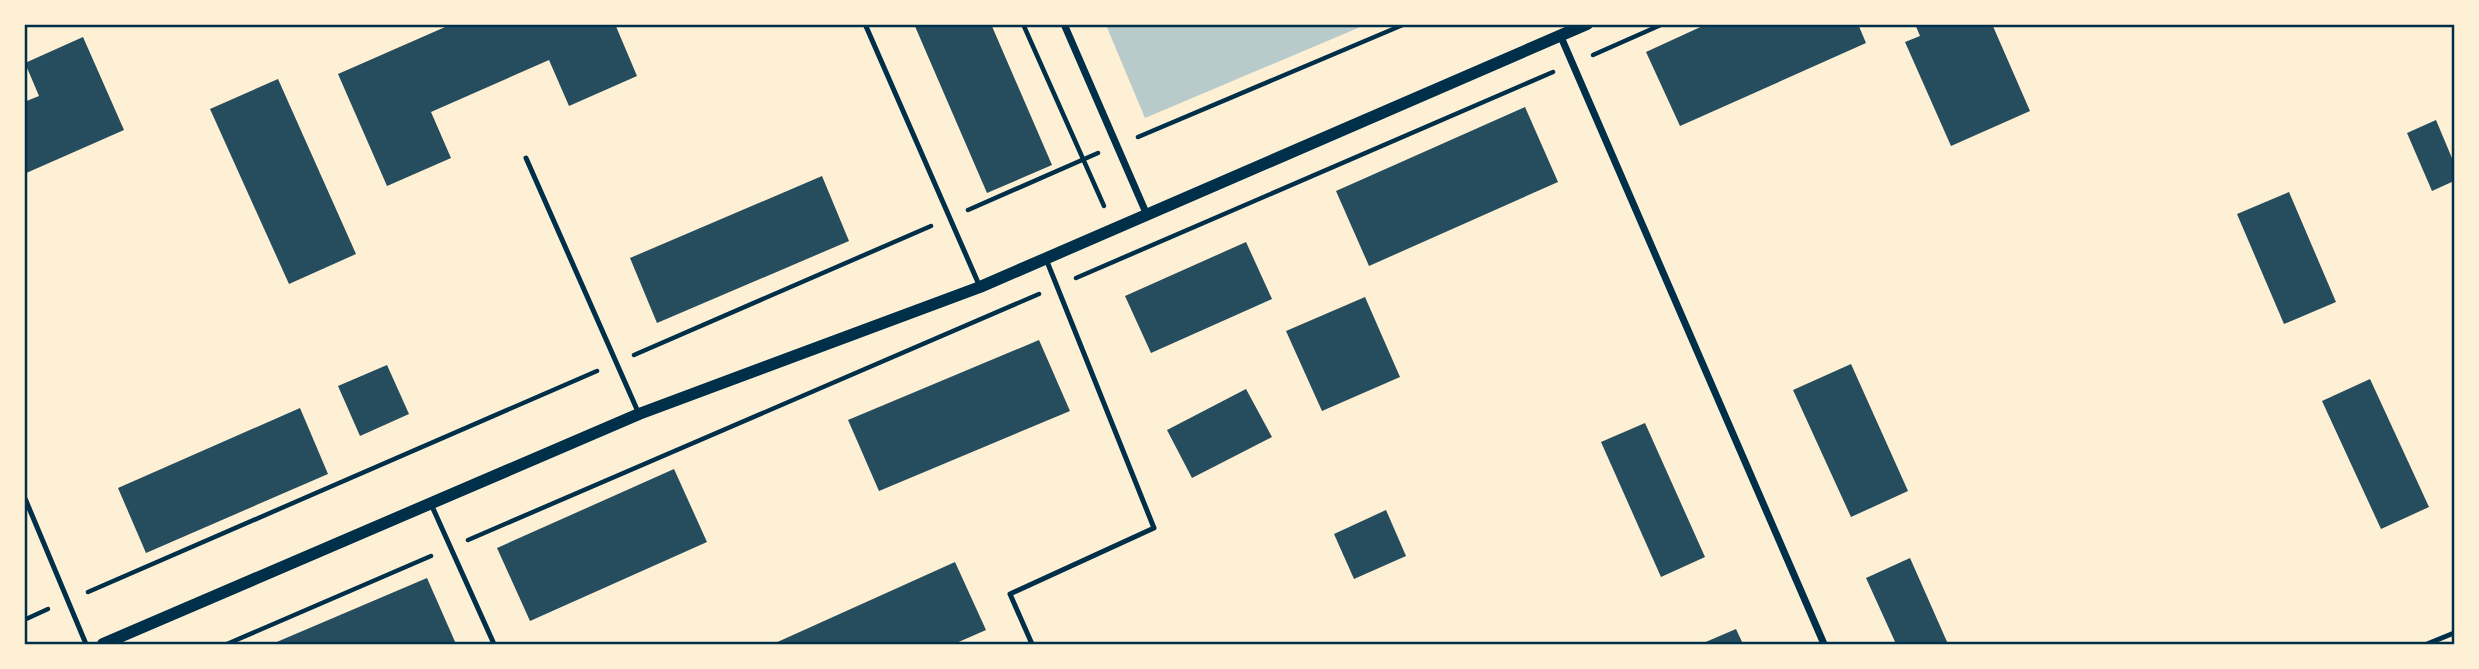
<svg xmlns="http://www.w3.org/2000/svg" width="2479" height="669" viewBox="0 0 2479 669" font-family="Helvetica,sans-serif">
<style>
.green{fill:#b9caca}
.building{fill:#264d5e}
.lines{fill:none;stroke-linecap:round;stroke-linejoin:round}
.path{stroke:#003049;stroke-width:4.5}
.service{stroke:#003049;stroke-width:5}
.minor{stroke:#003049;stroke-width:7}
.tertiary{stroke:#003049;stroke-width:12}
.neatline{fill:none;stroke:#003049;stroke-width:2.5}
</style>
<rect width="100%" height="100%" fill="#fdf0d5"/>
<polygon class="green" points="1106,25 1365,25 1145,118"/>
<g class="building">
<polygon points="452,24 615,24 637,76 569,106 549,60 431,112 451,158 387,186 338,74"/>
<polygon points="914,24 991,24 1052,165 987,193"/>
<polygon points="1707,24 1858,24 1866,43 1680,126 1646,52"/>
<polygon points="1915,24 1992,24 2030,111 1951,146 1905,42 1920,36"/>
<polygon points="83,37 124,130 24,174 24,102 39,96 25,63"/>
<polygon points="278,79 356,254 289,284 210,109"/>
<polygon points="1525,107 1558,182 1369,266 1336,191"/>
<polygon points="2436,120 2454,163 2454,181 2432,191 2407,133"/>
<polygon points="822,176 849,241 657,323 630,258"/>
<polygon points="2289,192 2336,302 2284,324 2237,214"/>
<polygon points="1246,242 1272,299 1151,353 1125,296"/>
<polygon points="1365,297 1400,377 1322,411 1286,331"/>
<polygon points="1039,340 1070,411 879,491 848,420"/>
<polygon points="1851,364 1908,491 1851,517 1793,390"/>
<polygon points="387,365 409,414 360,436 338,386"/>
<polygon points="2370,379 2429,507 2381,529 2322,401"/>
<polygon points="1246,389 1272,437 1192,478 1167,430"/>
<polygon points="300,408 328,474 146,553 118,488"/>
<polygon points="1645,423 1705,557 1661,577 1601,442"/>
<polygon points="674,469 707,542 530,621 497,548"/>
<polygon points="1386,510 1406,556 1354,579 1334,534"/>
<polygon points="1910,558 1948,644 1896,644 1866,578"/>
<polygon points="955,562 986,630 954,644 773,644"/>
<polygon points="427,578 456,644 272,644"/>
<polygon points="1736,629 1743,644 1701,644"/>
</g>
<g class="lines">
<g class="path">
<polyline points="1023,24 1104,206"/>
<polyline points="1593,55 1663,24"/>
<polyline points="1138,137 1405,24"/>
<polyline points="968,210 1098,153"/>
<polyline points="1076,278 1553,72"/>
<polyline points="634,355 931,226"/>
<polyline points="468,540 1039,294"/>
<polyline points="88,592 597,371"/>
<polyline points="24,620 48,609"/>
<polyline points="227,644 431,556"/>
</g>
<g class="service">
<polyline points="865,24 980,287"/>
<polyline points="526,158 639,414"/>
<polyline points="24,496 86,644"/>
<polyline points="431,504 494,644"/>
<polyline points="1032,644 1010,594 1154,528 1046,259"/>
<polyline points="2427,644 2454,633"/>
</g>
<g class="minor">
<polyline points="1064,24 1147,215"/>
<polyline points="1561,37 1824,644"/>
</g>
<polyline class="tertiary" points="103,644 639,414 980,287 1587,24"/>
</g>
<rect width="2479" height="669" fill="none" stroke="#fdf0d5" stroke-width="52"/>
<rect x="26" y="26" width="2427" height="617" class="neatline"/>
</svg>
